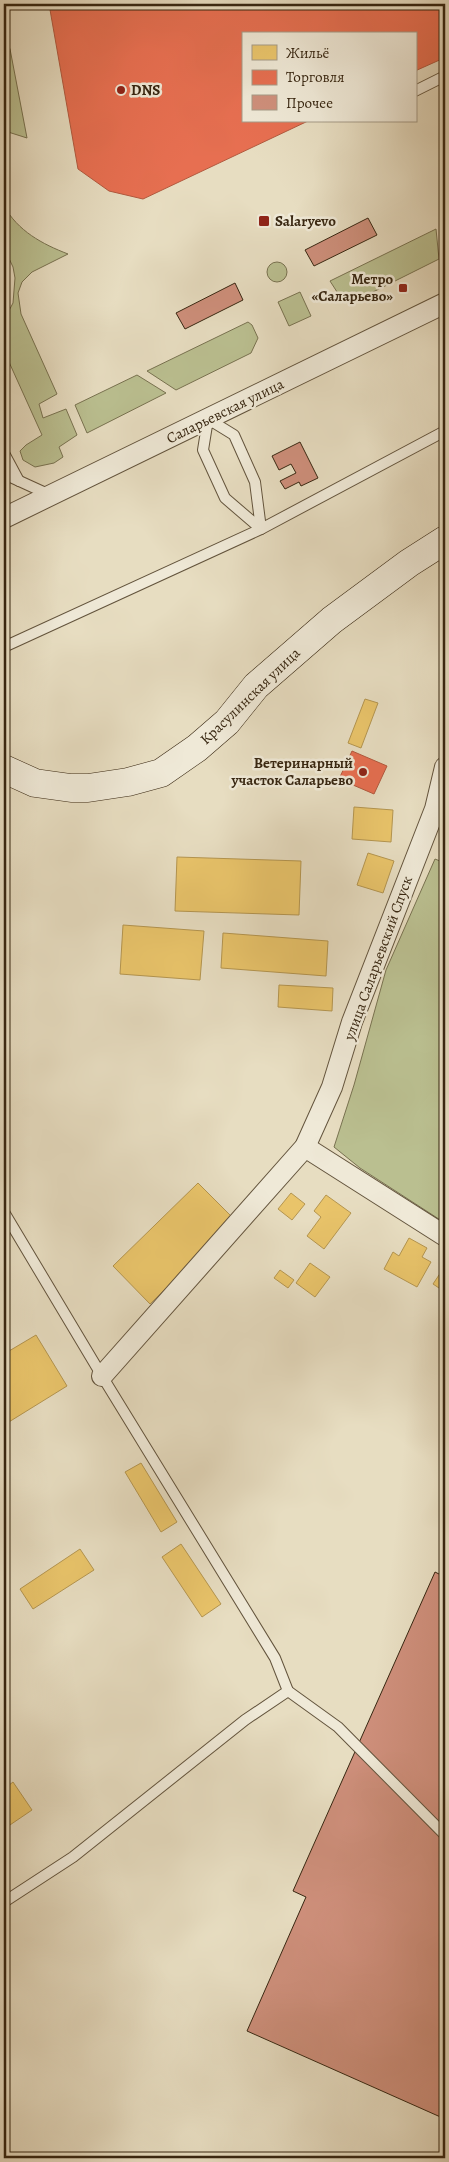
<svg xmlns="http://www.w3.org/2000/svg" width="449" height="2162" viewBox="0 0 449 2162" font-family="Alegreya,serif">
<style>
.green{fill:#babf90;stroke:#787250}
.homes{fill:#e9c46a;stroke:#b4954f}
.shops{fill:#e76f51;stroke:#b2593e}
.building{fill:#ce8f7b;stroke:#372611}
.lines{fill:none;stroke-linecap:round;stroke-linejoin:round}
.lane-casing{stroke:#63543d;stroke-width:12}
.street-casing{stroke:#63543d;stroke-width:22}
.secondary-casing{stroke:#372611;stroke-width:29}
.lane{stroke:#efe9d7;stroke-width:10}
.street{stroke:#efe9d7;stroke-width:20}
.secondary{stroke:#efe9d7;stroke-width:28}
.poi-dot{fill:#8f2418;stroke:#efe9d7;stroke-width:2}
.labels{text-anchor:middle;stroke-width:5;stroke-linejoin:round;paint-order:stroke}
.poi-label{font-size:15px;font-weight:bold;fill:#372611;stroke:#efe9d7;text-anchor:start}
.street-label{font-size:15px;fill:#372611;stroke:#efe9d7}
</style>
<rect width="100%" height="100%" fill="#e7ddc1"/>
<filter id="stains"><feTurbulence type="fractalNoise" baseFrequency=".004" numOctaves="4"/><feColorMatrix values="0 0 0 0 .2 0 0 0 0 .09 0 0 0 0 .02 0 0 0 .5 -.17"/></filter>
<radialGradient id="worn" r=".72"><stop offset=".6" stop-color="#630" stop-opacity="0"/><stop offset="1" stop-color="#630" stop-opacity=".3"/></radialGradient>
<g class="green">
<polygon points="4,38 10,49 27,138 5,131 4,128"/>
<path d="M4,206C18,231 42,244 68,254L32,272L22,282L18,293L21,314L57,394L39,404L43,418L66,409L77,435L59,447L63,457L54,463L35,467L23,460L20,451L26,445L42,435L4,351V320L13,303L15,278L13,267L4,248Z"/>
<polygon points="436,229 439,259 353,302 339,295 330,281"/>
<circle cx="277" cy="272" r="10"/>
<polygon points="300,292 311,316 289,326 278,302"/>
<polygon points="248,322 252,325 258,338 251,353 176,390 147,371"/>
<polygon points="137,375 166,393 87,433 75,405"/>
<polygon points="435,859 445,863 445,1223 360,1168 334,1147 354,1085 386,970"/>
</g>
<g class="homes">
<polygon points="365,699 378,703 361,748 348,743"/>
<polygon points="354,807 393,810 391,842 352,839"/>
<polygon points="368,853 394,861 383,893 357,885"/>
<polygon points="177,857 301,861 299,915 175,911"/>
<polygon points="123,925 204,931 200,980 120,974"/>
<polygon points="223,933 328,941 326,976 221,968"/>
<polygon points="279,985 333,988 332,1011 278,1007"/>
<polygon points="198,1183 235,1220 150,1304 113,1266"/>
<polygon points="291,1193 305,1204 292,1220 278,1209"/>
<polygon points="326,1195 351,1213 324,1249 307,1236 321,1217 314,1211"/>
<polygon points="409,1238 427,1248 422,1257 431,1262 417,1287 384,1269 393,1252 399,1256"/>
<polygon points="310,1263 330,1277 315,1297 296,1283"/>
<polygon points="445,1266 445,1292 433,1284"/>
<polygon points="280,1270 294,1280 288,1288 274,1278"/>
<polygon points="36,1335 67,1386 4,1425 4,1369 6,1367 4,1364 4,1354"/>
<polygon points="141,1463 177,1522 161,1532 125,1472"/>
<polygon points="181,1544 221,1604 202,1617 162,1557"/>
<polygon points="80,1549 94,1570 33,1609 20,1589"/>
<polygon points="13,1782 32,1810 4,1829 4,1789"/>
</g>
<g class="shops">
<polygon points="49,4 445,4 445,53 444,58 415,71 415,34 243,34 243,121 308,121 143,199 109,191 78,169"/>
<polygon points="352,751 387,766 374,794 339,779"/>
</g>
<g class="building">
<polygon points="368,218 377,235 314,266 305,250"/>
<polygon points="235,283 243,300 185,329 176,313"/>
<polygon points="300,442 318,478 301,486 299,482 285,489 280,481 296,473 291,464 279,470 272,456"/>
<polygon points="435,1572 445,1577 445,2119 247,2031 306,1897 293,1891"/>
</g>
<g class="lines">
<g class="lane-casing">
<g id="lane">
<polyline points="415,91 445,76"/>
<polygon points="208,419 234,435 255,482 261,529 225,498 203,450"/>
<polyline points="4,453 19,481"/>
<polyline points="4,474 50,495"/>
<polyline points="4,645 6,646 261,529 445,431"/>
<polyline points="4,1212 102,1376 275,1658 288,1691 245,1720 73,1857 4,1902"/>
<polyline points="288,1691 338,1727 445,1835"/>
</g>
</g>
<g class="street-casing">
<g id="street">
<polyline points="4,518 445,303"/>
<polyline points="305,1147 445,1236"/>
<polyline points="102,1376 305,1147 332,1087 352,1022 435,809 445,767"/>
</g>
</g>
<g class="secondary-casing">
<polyline id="secondary" points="4,769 35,783 71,788 88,788 128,782 161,773 197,748 227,722 256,686 332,620 409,563 445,540"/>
</g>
<use href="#lane" class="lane"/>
<use href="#street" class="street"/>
<use href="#secondary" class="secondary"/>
</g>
<g class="poi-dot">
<circle cx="121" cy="90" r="5"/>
<rect x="258" y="215" width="12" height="12" rx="2.5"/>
<rect x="398" y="283" width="10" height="10" rx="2.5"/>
<circle cx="363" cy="772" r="5"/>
</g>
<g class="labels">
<g class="poi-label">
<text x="131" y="95">DNS</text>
<text x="275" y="226">Salaryevo</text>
<text x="393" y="284" text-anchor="end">Метро<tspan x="393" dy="17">«Саларьево»</tspan></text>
<text x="353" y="768" text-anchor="end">Ветеринарный<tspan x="353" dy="17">участок Саларьево</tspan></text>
</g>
<g class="street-label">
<text transform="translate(225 411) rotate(-26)" y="5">Саларьевская улица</text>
<text transform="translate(250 696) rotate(-44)" y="5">Красулинская улица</text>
<text transform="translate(378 958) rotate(-70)" y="5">улица Саларьевский Спуск</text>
</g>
</g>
<rect width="449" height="2162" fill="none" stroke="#e7ddc1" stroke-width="20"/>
<rect x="5" y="5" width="439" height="2152" fill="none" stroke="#372611" stroke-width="2.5"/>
<rect x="10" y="10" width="429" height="2142" fill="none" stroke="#372611"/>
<rect x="242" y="32" width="175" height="90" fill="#efe9d7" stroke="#a59b88"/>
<rect x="252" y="45" width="25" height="15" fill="#e9c46a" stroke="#a59b88"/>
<text x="286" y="58" font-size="15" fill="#372611">Жильё</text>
<rect x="252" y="70" width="25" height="15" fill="#e76f51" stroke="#a59b88"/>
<text x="286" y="82" font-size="15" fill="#372611">Торговля</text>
<rect x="252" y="95" width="25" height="15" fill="#ce8f7b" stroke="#a59b88"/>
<text x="286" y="108" font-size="15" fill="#372611">Прочее</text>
<rect width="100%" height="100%" filter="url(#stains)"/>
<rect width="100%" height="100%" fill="url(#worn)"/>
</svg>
